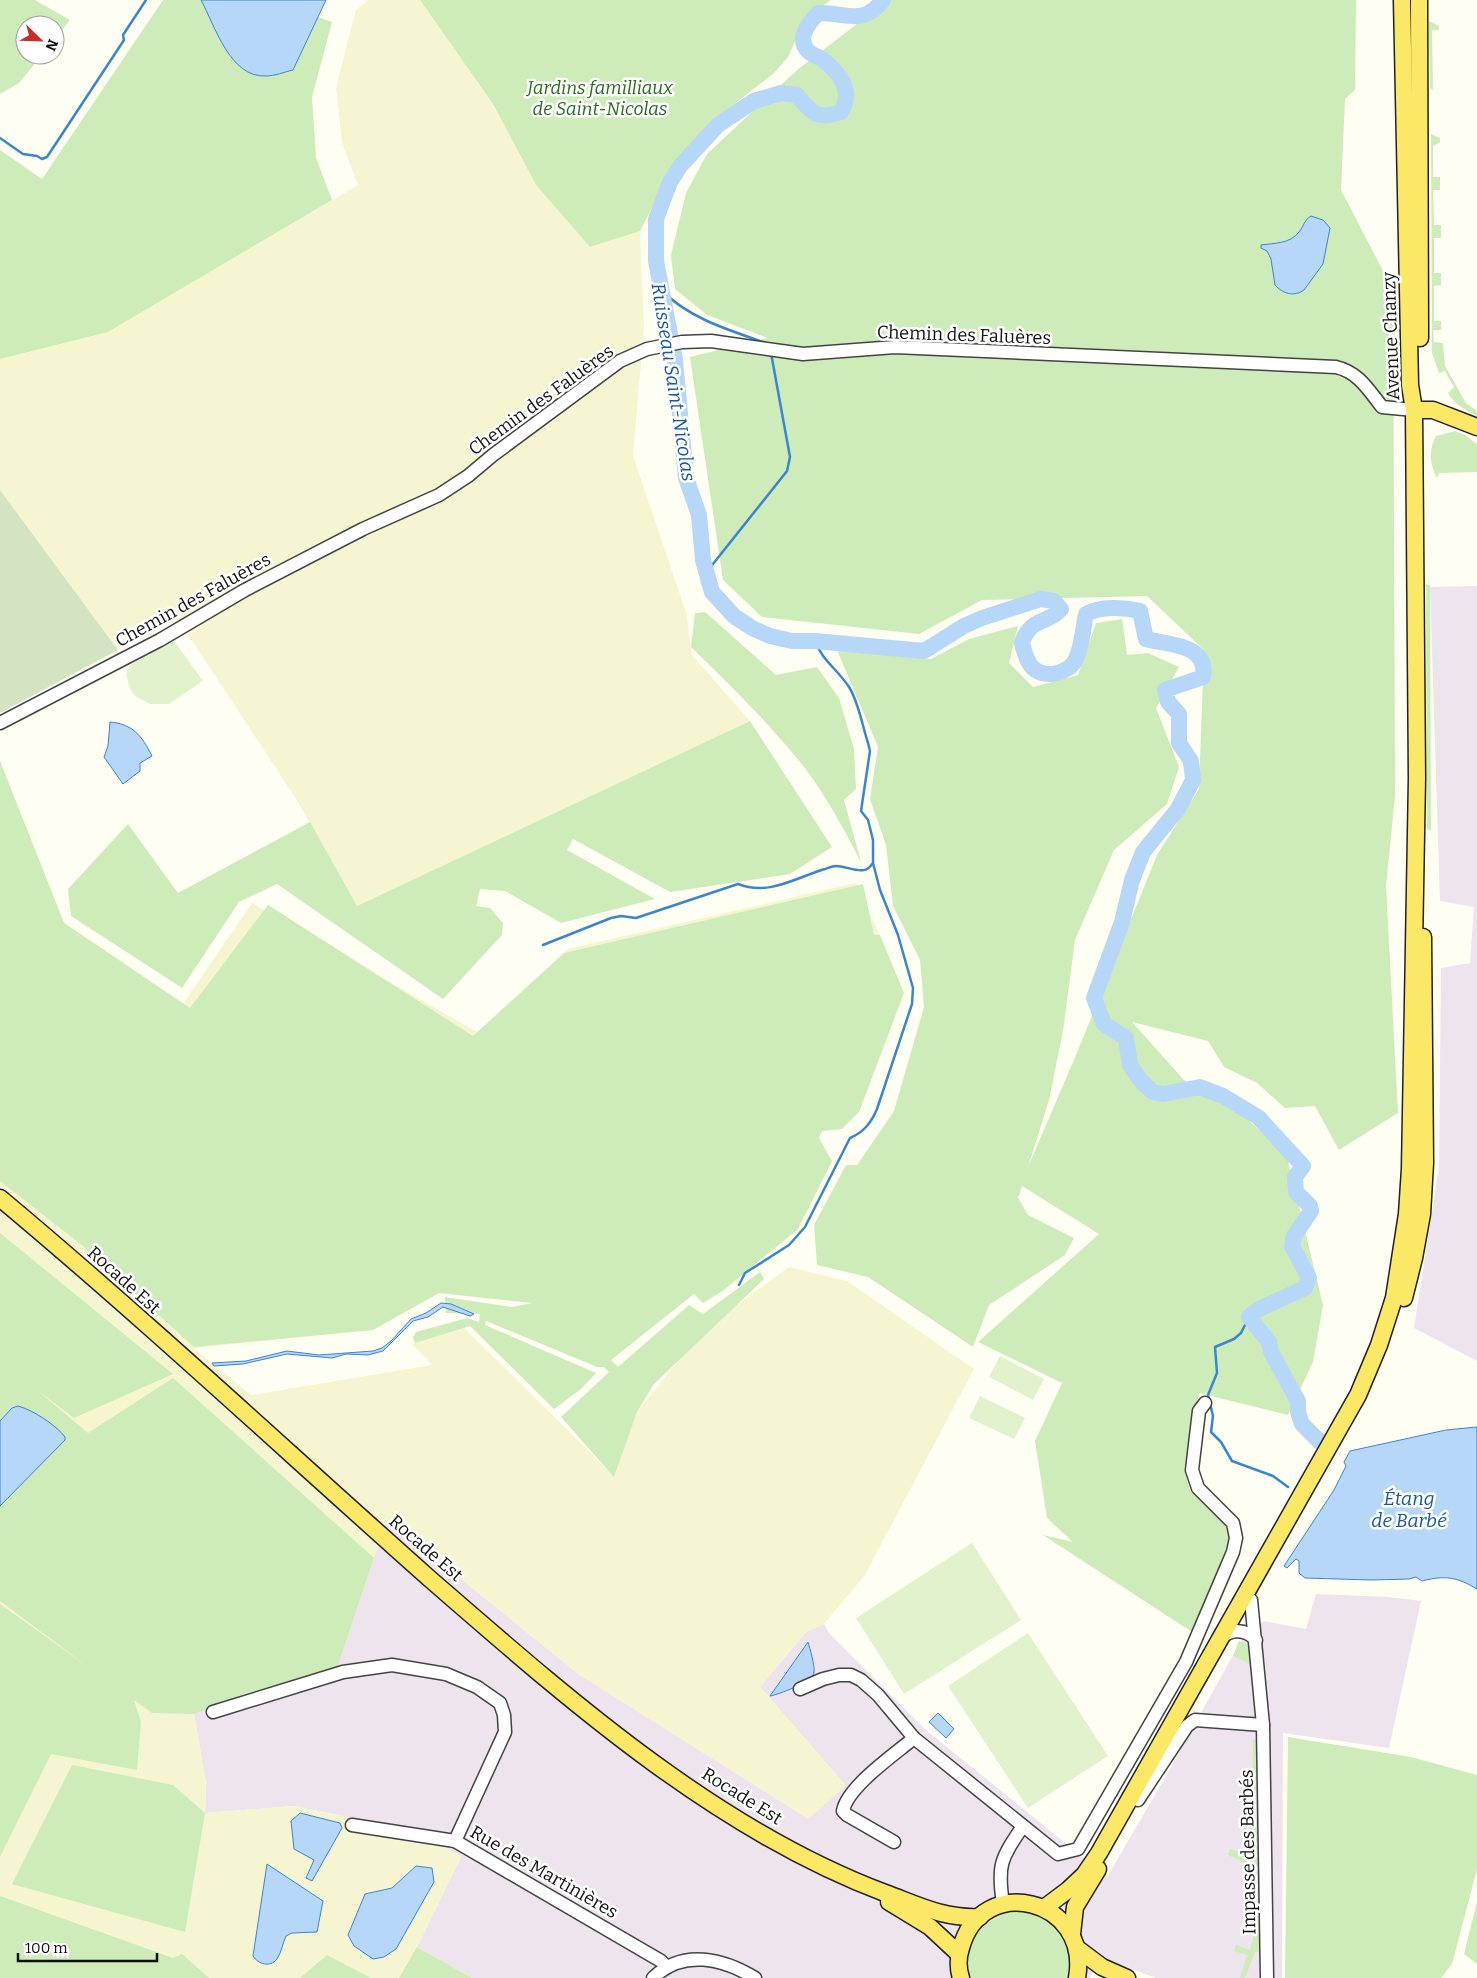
<svg xmlns="http://www.w3.org/2000/svg" width="1477" height="1978" viewBox="0 0 1477 1978" font-family="Bitter,serif">
<style>
.industrial{fill:#eee4ee}
.farmland{fill:#f5f6d1}
.green{fill:#ceebba}
.cemetery{fill:#d4e3c2}
.pitch{fill:#e1f2cc}
.water{fill:#b6d7f8;stroke:#3b84d0}
.lines{fill:none;stroke-linecap:round;stroke-linejoin:round}
.stream{stroke:#3b84d0;stroke-width:2.5}
.river{stroke:#b6d7f8;stroke-width:16}
.minor-casing{stroke:#434343;stroke-width:15}
.major-casing{stroke:#212121;stroke-width:19}
.minor{stroke:#fff;stroke-width:12}
.major{stroke:#fbe867;stroke-width:16}
.labels{text-anchor:middle;stroke-width:5;stroke-linejoin:round;paint-order:stroke}
.park-label{font-size:18px;font-style:italic;fill:#256a1d;stroke:#fff}
.street-label{font-size:18px;fill:#101010;stroke:#fff}
.water-label{font-size:19px;font-style:italic;fill:#1556a6;stroke:#fff}
</style>
<rect width="100%" height="100%" fill="#fffef2"/>
<g class="industrial">
<polygon points="1477,586 1477,1361 1414,1328 1439,1167 1441,968 1470,963 1474,907 1440,901 1430,587"/>
<polygon points="387,1519 581,1676 846,1786 760,1687 806,1632 824,1624 830,1634 926,1730 1107,1877 1162,1783 1241,1641 1264,1621 1306,1629 1316,1594 1389,1597 1421,1601 1389,1748 1283,1733 1282,1978 1156,1978 1101,1957 1090,1978 472,1978 417,1947 461,1857 444,1847 381,1838 348,1817 294,1806 205,1813 206,1784 194,1714 338,1666"/>
</g>
<g class="farmland">
<polygon points="368,0 420,0 493,104 536,185 590,247 640,231 644,327 633,456 686,612 692,655 750,721 357,906 298,802 174,613 118,650 0,490 0,359 108,332 358,185 342,143 336,87 356,10"/>
<polygon points="0,761 64,923 183,1004 252,903 479,1033 568,949 855,883 880,935 800,1106 446,1289 373,1330 194,1348 251,1395 432,1365 412,1344 462,1326 614,1476 637,1412 703,1330 789,1267 847,1281 974,1369 865,1575 824,1624 806,1632 760,1687 846,1786 808,1819 581,1676 387,1519 338,1666 194,1714 206,1784 205,1813 294,1806 348,1817 381,1838 444,1847 461,1857 417,1947 472,1978 0,1978"/>
</g>
<g class="green">
<polygon points="0,0 35,0 70,20 55,39 55,25 25,25 25,55 42,55 19,83 0,94"/>
<polygon points="163,0 201,0 232,59 293,70 318,17 332,22 312,97 316,158 332,200 108,332 0,359 0,150 42,179"/>
<polygon points="420,0 831,0 806,17 788,57 774,73 737,102 678,157 640,231 590,247 536,185 493,104"/>
<polygon points="888,0 1356,0 1355,90 1345,99 1341,190 1393,290 1395,796 1386,886 1398,1113 1339,1150 1315,1106 1285,1108 1257,1083 1224,1067 1208,1041 1132,1022 1184,1080 1238,1110 1287,1157 1323,1305 1313,1362 1288,1415 1199,1393 1184,1469 1190,1490 1230,1530 1231,1537 1192,1632 1043,1535 1073,1542 1047,1518 1035,1441 1062,1383 978,1342 1099,1234 1022,1186 1018,1198 1028,1215 1074,1238 1065,1255 989,1305 973,1347 868,1277 817,1265 814,1225 846,1165 857,1165 894,1111 924,1007 920,960 893,906 886,845 870,799 878,747 837,650 931,659 969,639 1018,626 1009,663 1033,687 1078,675 1096,623 1122,619 1127,655 1148,653 1179,667 1156,708 1179,767 1167,804 1114,850 1075,940 1063,1031 1049,1100 1028,1167 1076,1055 1157,855 1199,789 1204,650 1147,596 982,600 919,634 762,617 723,580 690,357 768,338 707,315 675,289 671,255 686,193 707,154 797,70"/>
<polygon points="1429,21 1439,26 1439,30 1432,30 1433,90 1430,88"/>
<path d="M1431,134L1440,138V142L1433,146V177H1440V190H1433L1434,225H1441V238H1434V273H1441V285L1434,286V321H1441V330H1433L1434,342L1443,343L1445,366L1466,403L1477,411V416C1465,410 1455,405 1448,393L1454,387L1445,371L1439,373L1432,353Z"/>
<path d="M1455,431L1465,435L1477,444V472L1439,473L1437,478C1430,465 1428,450 1436,436Z"/>
<polygon points="1426,584 1430,585 1431,831 1427,829"/>
<path d="M705,612L776,675L817,667L839,698L854,749L856,789L844,800L861,862C845,831 825,794 804,767C770,724 730,685 691,647L695,613Z"/>
<polygon points="750,721 832,847 790,874 670,892 573,839 567,850 655,899 561,923 505,891 480,889 476,906 490,908 503,923 502,935 443,999 277,884 239,902 182,988 71,916 68,889 128,824 178,893 310,822 357,906"/>
<polygon points="0,761 64,923 190,1008 268,905 473,1036 564,953 863,884 874,935 880,935 904,993 859,1112 842,1129 822,1131 819,1138 832,1161 798,1229 724,1290 703,1303 694,1294 611,1360 618,1367 689,1305 703,1314 760,1272 764,1279 654,1384 637,1412 614,1477 561,1417 609,1372 604,1367 597,1367 486,1321 485,1325 596,1373 581,1389 554,1409 470,1326 415,1343 413,1337 416,1332 467,1318 479,1322 480,1314 446,1313 445,1297 512,1307 532,1303 439,1293 373,1330 194,1347 83,1246 0,1181"/>
<polygon points="0,1233 173,1374 74,1418 37,1390 88,1433 173,1378 374,1558 338,1666 194,1714 152,1713 134,1700 141,1722 137,1770 51,1754 0,1857 0,1604 91,1669 0,1601"/>
<polygon points="1239,1641 1248,1644 1251,1664 1233,1656"/>
<polygon points="1288,1737 1411,1757 1477,1775 1477,1869 1452,1964 1441,1978 1285,1978"/>
<polygon points="1253,1739 1259,1740 1260,1789 1253,1793 1245,1790 1252,1789"/>
<polygon points="72,1765 173,1785 205,1813 185,1932 12,1884"/>
<polygon points="1252,1820 1259,1821 1259,1866 1256,1868 1228,1855 1230,1849 1244,1853 1246,1846 1251,1842 1251,1830 1248,1826"/>
<polygon points="0,1896 173,1958 182,1954 209,1978 0,1978"/>
<polygon points="1477,1902 1477,1964 1464,1954"/>
<polygon points="1261,1905 1262,1952 1255,1952 1245,1978 1240,1978 1247,1955 1234,1951 1236,1945 1250,1950"/>
<path d="M1024,1910C1055,1917 1080,1943 1069,1978H971C958,1940 989,1913 1024,1910Z"/>
<polygon points="417,1947 472,1978 399,1978"/>
<polygon points="327,1955 371,1978 300,1978"/>
</g>
<polygon class="cemetery" points="0,490 118,650 0,713"/>
<g class="pitch">
<polygon points="174,641 203,681 169,704 150,704 135,696 130,689 126,674 130,665"/>
<polygon points="1000,1356 1044,1379 1033,1400 989,1377"/>
<polygon points="980,1396 1025,1418 1014,1439 969,1418"/>
<polygon points="972,1543 1021,1620 904,1694 856,1618"/>
<polygon points="1028,1633 1108,1756 1028,1808 948,1686"/>
</g>
<g class="water">
<path d="M201,0H326L293,70C284,72 275,76 266,76C230,78 215,26 201,0Z"/>
<path d="M1311,216L1323,220L1330,228L1323,264L1304,290C1294,297 1283,294 1275,285L1271,259L1267,251L1261,248V245C1274,243 1290,244 1299,232C1304,226 1304,220 1311,216Z"/>
<path d="M110,722C133,724 142,736 152,756L140,763V771L123,784L104,757L108,746Z"/>
<polygon points="441,1303 451,1304 474,1314 470,1316 443,1307 428,1317 413,1321 383,1351 368,1355 346,1354 332,1358 287,1354 243,1364 214,1366 212,1363 246,1361 287,1351 319,1355 373,1351 382,1348 391,1341 411,1319 426,1313"/>
<path d="M18,1406C33,1410 56,1425 65,1437V1440L0,1506V1421L12,1408Z"/>
<path d="M1477,1427V1589C1457,1577 1445,1575 1422,1581L1416,1577L1409,1579L1371,1580L1305,1578L1299,1573V1561L1296,1559L1287,1568L1284,1566L1334,1490L1346,1466L1344,1462L1350,1451L1446,1430Z"/>
<path d="M808,1642C810,1649 815,1665 814,1673C813,1681 778,1695 770,1696Z"/>
<polygon points="938,1713 954,1729 946,1738 929,1722"/>
<polygon points="300,1813 340,1823 342,1828 312,1881 306,1878 314,1860 294,1849 291,1821"/>
<path d="M267,1864L323,1901L317,1932L292,1933L286,1936C283,1943 281,1953 277,1959C270,1968 258,1964 253,1956Z"/>
<polygon points="416,1866 432,1868 434,1882 396,1949 384,1957 373,1959 354,1946 348,1935 365,1894 392,1888"/>
</g>
<g class="lines">
<g class="stream">
<polyline points="0,138 23,154 37,156 42,159 47,157 124,40 123,35 146,0"/>
<path d="M661,290C690,319 729,330 766,343"/>
<polyline points="705,574 787,471 790,457 771,353"/>
<path d="M543,945L611,918L621,916L636,918L738,884C769,896 795,878 825,869C828,868 833,866 836,866C848,866 865,877 872,864"/>
<path d="M739,1285L745,1273L789,1245L805,1227L850,1138C864,1132 871,1123 877,1109L912,1004L913,988L898,935L880,890L873,863V840L868,820L861,811L870,751L868,743C862,725 859,703 849,687C838,670 822,660 815,641"/>
<polyline points="1249,1317 1241,1333 1234,1339 1215,1347 1217,1373 1208,1395 1213,1416 1211,1432 1221,1442 1232,1461 1273,1476 1288,1487"/>
</g>
<path class="river" d="M883,0C862,27 846,12 818,13C809,23 796,38 808,51C812,55 817,56 822,59C840,73 854,91 841,112C817,120 812,114 797,95L781,93L754,101L718,125L681,165L670,182L656,219V261L675,360L686,478L699,515L703,560L712,592L734,616L752,628L770,636L792,641H815L924,651L964,626L982,618L1041,599L1054,601L1061,609C1049,624 1030,617 1022,643C1024,651 1026,661 1033,668C1044,679 1069,674 1076,659C1082,646 1083,628 1086,614C1100,606 1124,607 1140,611L1146,639C1167,645 1209,643 1203,677L1165,690L1168,702L1179,714V743L1191,761L1193,780L1178,809L1143,852L1132,880L1122,922L1094,998L1104,1024L1126,1038L1130,1065L1141,1081L1153,1092L1163,1094L1200,1087L1223,1096L1258,1117L1303,1166L1295,1177L1296,1192L1310,1206L1311,1211L1294,1236L1292,1246L1309,1278L1305,1288L1259,1309L1249,1317L1269,1342L1271,1352L1298,1401V1412L1302,1424L1320,1442"/>
<g class="minor-casing">
<g id="minor">
<path d="M0,723L160,640L245,590L363,529L439,495L468,476L493,455L620,361L647,349L682,342L711,341L803,354L895,347L1336,367C1358,372 1368,389 1382,407L1414,410"/>
<polyline points="1251,1600 1263,1725 1267,1978"/>
<path d="M1220,1638C1232,1629 1245,1628 1256,1640"/>
<polyline points="800,1689 823,1679 839,1675 851,1675 861,1680 878,1695 914,1738 1058,1854 1078,1849 1186,1662 1233,1552 1236,1538 1233,1523 1198,1488 1192,1470 1199,1411 1205,1403"/>
<polyline points="213,1712 343,1672 392,1665 446,1674 477,1687 500,1703 504,1715 505,1732 455,1841 661,1961 667,1967"/>
<polyline points="1138,1800 1187,1726 1195,1720 1263,1725"/>
<polyline points="352,1825 455,1841"/>
<path d="M894,1842L847,1815L843,1811C847,1787 895,1754 914,1738"/>
<path d="M1003,1904C997,1864 1001,1859 1023,1826"/>
<path d="M653,1978C683,1948 724,1959 755,1978"/>
</g>
</g>
<g class="major-casing">
<g id="major">
<polyline points="1419,0 1420,338"/>
<polyline points="1414,410 1433,410 1477,427"/>
<path d="M0,1198C147,1321 287,1452 430,1579C566,1697 714,1829 885,1893C918,1905 944,1919 980,1917"/>
<polyline points="1404,1298 1414,1258 1422,1214 1425,1163 1423,937"/>
<polyline points="889,1902 930,1927 959,1954"/>
<polyline points="1044,1908 1068,1890 1084,1875 1099,1853 1358,1395 1379,1345 1394,1298 1407,1214 1410,1169 1417,778 1414,410 1410,385 1402,0"/>
<polyline points="1072,1934 1075,1907 1098,1869"/>
<polyline points="1078,1949 1102,1967 1127,1978"/>
<path d="M961,1978C958,1969 958,1957 961,1948C981,1872 1091,1898 1077,1978"/>
</g>
</g>
<use href="#minor" class="minor"/>
<use href="#major" class="major"/>
</g>
<g class="labels">
<g class="park-label">
<text x="600" y="94">Jardins familliaux<tspan x="600" dy="21">de Saint-Nicolas</tspan></text>
</g>
<g class="street-label">
<text transform="translate(964 335) rotate(2)" y="6">Chemin des Faluères</text>
<text transform="translate(1391 336) rotate(-92)" y="6">Avenue Chanzy</text>
<text transform="translate(541 400) rotate(-36)" y="6">Chemin des Faluères</text>
<text transform="translate(193 600) rotate(-29)" y="6">Chemin des Faluères</text>
<text transform="translate(124 1280) rotate(42)" y="6">Rocade Est</text>
<text transform="translate(426 1548) rotate(41)" y="6">Rocade Est</text>
<text transform="translate(742 1796) rotate(32)" y="6">Rocade Est</text>
<text transform="translate(1248 1852) rotate(-91)" y="6">Impasse des Barbés</text>
<text transform="translate(544 1872) rotate(30)" y="6">Rue des Martinières</text>
</g>
<g class="water-label">
<text transform="translate(674 382) rotate(81)" y="7">Ruisseau Saint-Nicolas</text>
<text x="1409" y="1505">Étang<tspan x="1409" dy="22">de Barbé</tspan></text>
</g>
</g>
<g transform="translate(40 40) rotate(113)"><circle r="24" fill="#ffffff" stroke="#9f9f9f"/>
<path d="M0-4L9 19L0 12L-9 19Z" fill="#c42e24"/>
<text y="-8" font-size="14" font-weight="bold" text-anchor="middle" fill="#101010">N</text>
</g>
<path d="M18 1953v8h139v-8" fill="none" stroke="#101010" stroke-width="2.5"/>
<text x="25" y="1953" font-size="15" fill="#101010" stroke="#ffffff" stroke-width="4" paint-order="stroke">100 m</text>
</svg>
